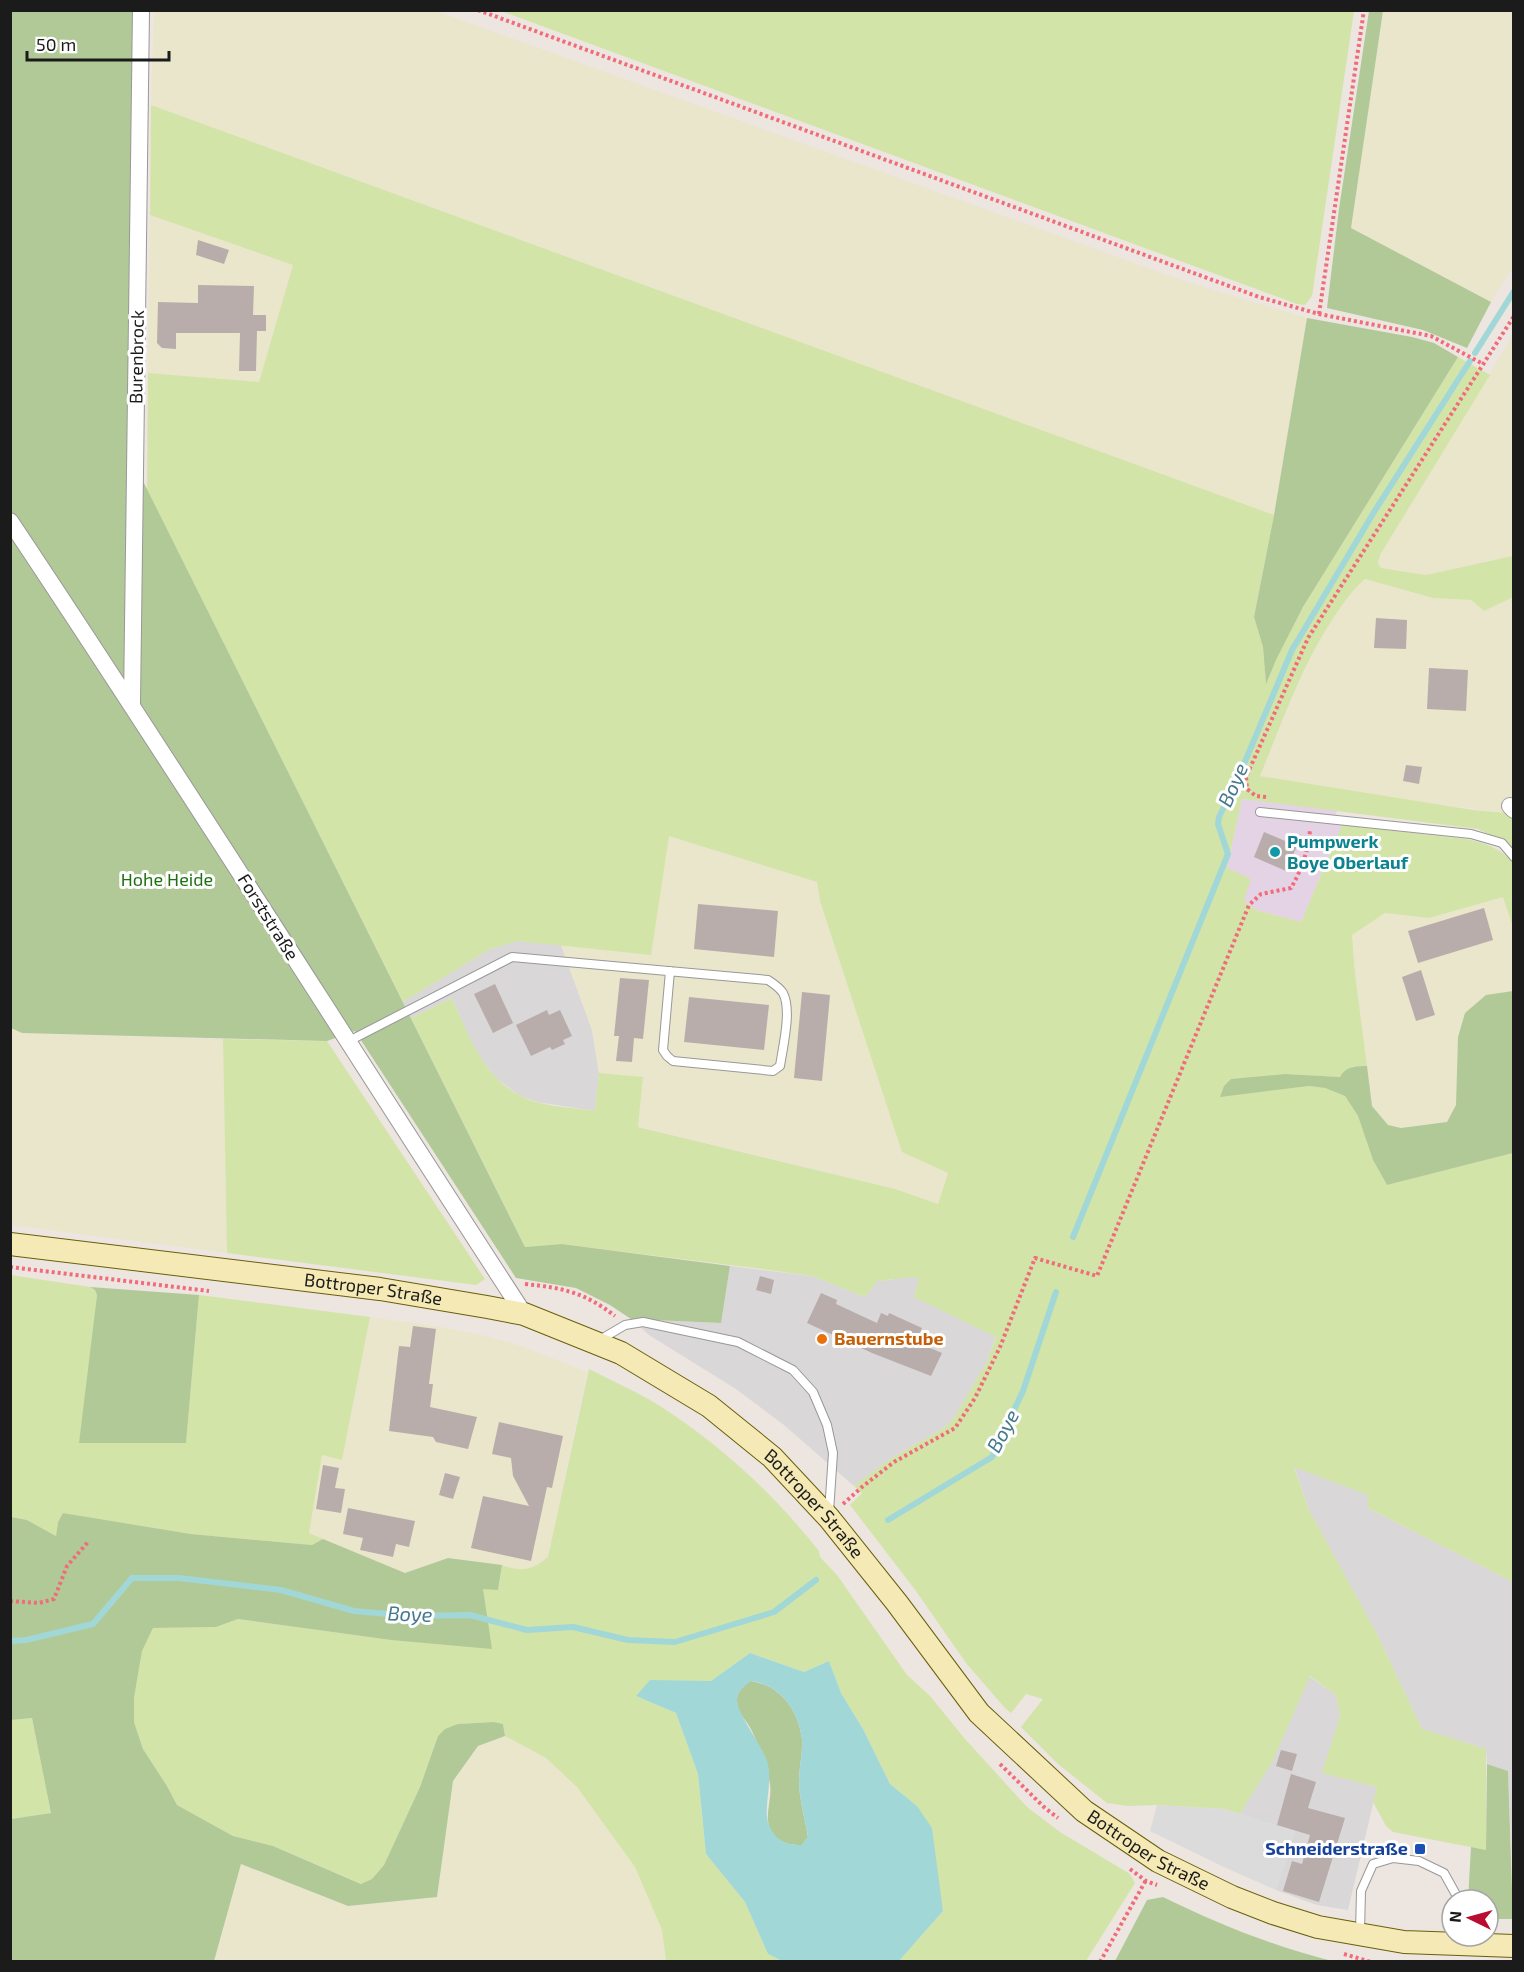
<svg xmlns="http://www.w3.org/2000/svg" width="1524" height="1972" viewBox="0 0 1524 1972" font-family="'Exo 2',sans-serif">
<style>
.residential{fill:#d9d7d8}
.industrial{fill:#e4d2e5}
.farmland{fill:#eae6cc}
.grass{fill:#d3e4a8}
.forest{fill:#b1c997}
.parking{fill:#dbdbdb}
.water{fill:#a2d7d8;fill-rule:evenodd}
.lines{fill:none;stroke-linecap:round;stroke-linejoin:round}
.stream{stroke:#a2d7d8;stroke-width:6}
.building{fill:#b8adaa}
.lane-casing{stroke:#989898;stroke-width:10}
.street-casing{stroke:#989898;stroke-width:18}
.secondary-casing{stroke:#695f0a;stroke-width:24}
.path{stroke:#f16c7b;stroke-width:4;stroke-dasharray:3 3;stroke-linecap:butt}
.lane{stroke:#fff;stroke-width:8}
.street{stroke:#fff;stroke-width:16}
.secondary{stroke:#f5eab5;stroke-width:22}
.culture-dot{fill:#0f9aa8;stroke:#fff;stroke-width:2}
.food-dot{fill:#e8710a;stroke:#fff;stroke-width:2}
.transit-dot{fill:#1a4fb4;stroke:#fff;stroke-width:2}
.labels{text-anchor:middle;stroke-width:6;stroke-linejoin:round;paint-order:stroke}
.street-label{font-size:18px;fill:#1b1b1b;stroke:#fff}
.culture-label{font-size:18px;font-weight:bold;fill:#0d838f;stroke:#fff;text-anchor:start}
.park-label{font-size:18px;fill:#1e7111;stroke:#fff}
.food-label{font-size:18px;font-weight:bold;fill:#c56008;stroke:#fff;text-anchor:start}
.transit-label{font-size:18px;font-weight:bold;fill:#164399;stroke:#fff;text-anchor:end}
.water-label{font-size:20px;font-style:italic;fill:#44798e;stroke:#fff}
</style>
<rect width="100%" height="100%" fill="#ece5e0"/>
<g class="residential">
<polygon points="518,941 561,945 592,1030 599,1073 595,1111 537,1102 520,1096 497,1079 475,1051 452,998 411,1018 403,1002 490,949"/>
<polygon points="730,1266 812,1276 865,1297 877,1281 891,1280 902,1276 919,1278 914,1297 996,1336 987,1362 954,1418 944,1428 890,1459 854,1486 784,1425 736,1389 649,1335 631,1319 721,1323"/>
<polygon points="1294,1466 1369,1495 1368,1508 1513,1582 1513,1891 1508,1771 1487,1764 1486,1749 1422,1729 1377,1634 1309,1510"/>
<polygon points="1309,1676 1336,1695 1340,1716 1323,1773 1377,1787 1348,1910 1317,1905 1276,1890 1295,1831 1240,1814 1273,1759"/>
</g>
<polygon class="industrial" points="1242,799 1337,810 1334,824 1342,825 1301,922 1256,910 1244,901 1227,868"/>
<g class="farmland">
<polygon points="154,11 436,11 1187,282 1307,318 1274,515 151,105"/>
<polygon points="1383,11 1513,11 1513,267 1491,302 1351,228"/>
<polygon points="150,215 293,265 259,383 148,373"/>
<polygon points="1513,335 1513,556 1426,575 1381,568 1378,558"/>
<polygon points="1365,579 1433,598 1471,600 1484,611 1513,597 1514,807 1506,813 1383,797 1260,776 1299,682 1322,635 1354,588"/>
<polygon points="668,835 817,882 820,901 902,1151 948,1172 938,1204 895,1189 637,1126 643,1078 599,1073 592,1030 561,945 651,954"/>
<polygon points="1504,896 1513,927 1513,991 1486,995 1458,1037 1456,1105 1448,1122 1401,1128 1388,1125 1372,1106 1355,974 1352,934 1385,913 1429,918"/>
<polygon points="11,1028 22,1033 223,1039 227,1253 11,1225"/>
<polygon points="370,1317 447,1328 486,1336 524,1347 587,1372 548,1557 538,1565 520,1571 502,1565 448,1558 405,1573 309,1534 322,1455 342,1459"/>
<polygon points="505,1736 546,1758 577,1787 635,1867 662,1930 666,1961 214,1962 240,1864 348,1906 437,1897 453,1781 478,1746"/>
</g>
<g class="grass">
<polygon points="501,11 1354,11 1312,296 1305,305 1297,304"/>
<path d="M151,105L1274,515L1254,617L1263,647L1266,683L1276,660L1303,607L1458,357L1490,375L1380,555L1378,563L1381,568L1426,575L1513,556V597L1484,611L1471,600L1433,598L1365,579C1353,589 1345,601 1336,614C1302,664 1283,721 1260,776L1473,810L1506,813L1509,811L1513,818V849L1508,844L1478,829L1242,799L1227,868L1251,879L1244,901L1256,910L1301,922L1342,825L1466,839C1485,843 1500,848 1513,862V927L1503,897L1429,918L1385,913L1352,935L1355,974L1367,1066H1353L1340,1077L1285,1074L1221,1096L1309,1086L1325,1088L1345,1096L1358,1116L1373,1160L1387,1185L1513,1153V1582L1368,1508V1495L1294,1467L1309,1510L1377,1634L1422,1729L1486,1749V1850L1393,1832L1386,1826L1373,1802L1377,1787L1322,1773L1340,1716L1336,1695L1310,1676L1273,1760L1240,1814L1224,1809L1157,1805L1128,1806L1107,1803L1058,1764L1021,1727L1043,1699L1026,1694L1011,1713L1005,1708L966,1663L916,1591L850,1505L862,1493L854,1486L890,1459L944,1428L954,1418L987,1362L996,1337L914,1297L919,1278C902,1276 894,1280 877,1281L865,1297L812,1276L762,1269L562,1244L525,1247L411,1018L452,998C468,1034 483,1077 521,1096C542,1107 571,1107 595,1111L599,1073L643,1077L638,1127L895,1189L938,1204L948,1173L902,1152L820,901L817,882L669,836L651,955L518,941L490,949L403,1002L147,490L148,373L259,382L293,265L150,215Z"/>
<polygon points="223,1039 327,1041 485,1279 476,1285 227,1253"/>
<polygon points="10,1275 90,1287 95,1290 97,1295 80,1443 186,1443 199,1295 370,1317 342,1460 322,1455 309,1533 323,1539 312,1545 191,1534 63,1513 58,1522 56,1536 27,1520 11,1517"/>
<path d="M589,1369C611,1381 634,1390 655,1403C720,1444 771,1491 819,1551L820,1557L837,1575L907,1675L930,1696L965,1739L1027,1807L1060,1832L1130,1874L1135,1883L1086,1961H899L943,1911L917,1806L890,1784L863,1729L841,1693L829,1661L804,1672L750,1653L711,1681H650L636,1696L676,1713L698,1774L706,1854L745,1902L768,1954L782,1961H666L662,1930L635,1867L577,1787L546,1758L505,1736L503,1724L494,1722L458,1724L438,1736L420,1787L384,1865L372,1879L362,1884L273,1846L233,1836L177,1805L167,1786L143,1749L134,1722V1698L142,1650L153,1628L216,1627L238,1619L391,1640L483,1588L498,1589L502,1565C522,1572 531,1571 548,1557Z"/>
<polygon points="32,1718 51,1813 11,1819 10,1720"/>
</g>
<g class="forest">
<polygon points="11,11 136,11 130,455 525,1247 562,1244 730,1266 721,1323 631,1319 610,1305 576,1288 516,1278 355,1031 327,1041 22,1033 11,1028"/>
<polygon points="1369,11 1383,11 1351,228 1491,302 1467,348 1423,330 1327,308 1339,209"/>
<polygon points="1307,318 1412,337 1434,343 1458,357 1303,607 1276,660 1266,684 1263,647 1254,617 1274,515"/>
<path d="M1513,991V1153L1387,1185L1373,1160L1358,1116L1345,1096L1325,1088L1309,1086L1220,1097L1224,1086L1231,1079L1285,1074L1340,1077C1346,1066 1355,1066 1367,1066L1372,1106L1388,1125L1401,1128L1447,1122L1456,1105L1458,1037L1465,1013L1486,995Z"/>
<polygon points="90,1287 199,1295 186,1443 79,1443 97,1295 95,1290"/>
<polygon points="63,1513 191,1534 312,1545 323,1539 405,1573 448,1558 502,1565 498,1590 483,1589 492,1649 391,1640 238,1619 216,1627 153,1628 142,1651 134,1698 134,1722 143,1749 167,1786 177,1805 233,1836 273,1846 361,1884 372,1879 384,1865 420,1787 438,1736 445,1729 458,1724 494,1722 503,1724 505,1736 478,1746 453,1781 437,1897 348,1906 241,1864 214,1961 11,1961 11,1819 51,1813 32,1718 11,1720 11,1517 27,1520 56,1536 58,1522"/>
<path d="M750,1681C780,1685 798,1709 802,1739C803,1753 799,1767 799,1781C799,1798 805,1819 808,1837L802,1845C793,1845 783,1844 776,1837C760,1822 773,1802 770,1784C768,1771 758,1744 752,1731C747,1720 736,1713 737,1699C738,1690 744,1686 750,1681Z"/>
<polygon points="1487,1764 1508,1771 1513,1919 1488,1919 1488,1900 1468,1900 1471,1847 1486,1850"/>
<path d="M1163,1897C1218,1924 1273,1946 1332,1961H1115L1147,1900Z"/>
</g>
<polygon class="parking" points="1157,1805 1224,1809 1295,1831 1276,1890 1226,1868 1150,1831"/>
<path class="water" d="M750,1653L804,1672L829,1661L841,1693L863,1729L890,1784L917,1806L932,1828L943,1911L899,1961H782L768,1954L745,1902L706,1854L698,1774L676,1713L636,1696L650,1680L711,1681ZM751,1681C780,1685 798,1709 802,1739C803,1753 799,1767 799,1781C799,1798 805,1819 808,1836L802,1845C786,1845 775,1840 769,1825C762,1809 774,1781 767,1761C761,1743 736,1713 737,1699C738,1690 745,1686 751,1681Z"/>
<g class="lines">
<g class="stream">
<polyline points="1475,353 1514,291"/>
<polyline points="1073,1237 1228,854 1218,824 1219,817 1236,783 1292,650 1374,512 1470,361"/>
<polyline points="888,1520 992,1457 1023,1391 1056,1292"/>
<polyline points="10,1641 26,1640 93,1624 132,1578 179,1578 281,1590 354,1611 411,1616 470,1615 527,1630 573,1627 628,1640 675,1642 774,1612 816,1580"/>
</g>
</g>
<g class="building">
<polygon points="198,240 229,250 224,264 196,255"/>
<polygon points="198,285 254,286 253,315 266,315 266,331 257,331 256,371 239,371 240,333 176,333 176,349 162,348 157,343 158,302 198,303"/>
<polygon points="1376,618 1407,620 1406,649 1374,648"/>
<polygon points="1429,668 1468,670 1466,711 1427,709"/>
<polygon points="1406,765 1422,767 1419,784 1403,781"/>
<polygon points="1264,832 1297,846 1286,871 1254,857"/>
<polygon points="698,904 778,911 774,957 694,949"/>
<polygon points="1484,908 1493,940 1418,963 1408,931"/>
<polygon points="1421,970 1435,1015 1416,1021 1402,977"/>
<polygon points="620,978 649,980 643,1039 634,1038 632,1062 616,1061 619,1036 614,1036"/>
<polygon points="495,984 513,1023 493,1033 474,994"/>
<polygon points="802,992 830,995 822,1081 794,1078"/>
<polygon points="689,997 769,1005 764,1050 684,1042"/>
<polygon points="547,1010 549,1015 560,1010 572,1036 563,1040 565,1044 552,1050 550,1047 531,1056 516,1025"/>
<polygon points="760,1276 774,1280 771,1294 756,1290"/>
<polygon points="821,1293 837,1300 836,1304 877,1323 881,1313 888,1316 889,1313 922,1328 916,1342 942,1353 931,1376 872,1353 807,1323"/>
<polygon points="413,1326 436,1329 429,1384 433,1384 430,1407 477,1417 468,1449 436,1442 433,1437 389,1431 399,1346 410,1347"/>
<polygon points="499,1422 563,1436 552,1488 547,1487 531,1561 471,1548 483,1496 529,1506 513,1476 511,1458 492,1454"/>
<polygon points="323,1465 339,1468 335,1488 345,1489 341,1513 316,1509"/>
<polygon points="445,1473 460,1477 453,1499 439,1495"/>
<polygon points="348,1508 415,1521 409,1547 396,1544 393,1557 360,1550 363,1538 343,1534"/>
<polygon points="1281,1750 1297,1754 1292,1771 1276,1766"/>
<polygon points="1291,1774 1316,1782 1308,1808 1345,1818 1319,1902 1283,1891 1292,1861 1302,1864 1310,1835 1277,1825"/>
</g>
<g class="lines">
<g class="lane-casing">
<g id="lane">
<polyline points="1260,812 1471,834 1502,843 1514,857"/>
<path d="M347,1042L512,957L768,980C774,984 779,987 783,993C792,1010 783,1046 780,1066L773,1071L673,1061L667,1056L663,1050L670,971"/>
<polyline points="598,1341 625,1325 643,1322 738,1342 793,1370 813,1392 827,1425 833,1453 829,1512"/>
<polyline points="1360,1932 1361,1891 1373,1864 1393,1858 1419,1861 1444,1873 1459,1900"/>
</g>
</g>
<g class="street-casing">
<g id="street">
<path d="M10,521C185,783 352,1050 524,1314"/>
<polyline points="132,703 141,10"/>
<polyline points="1510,806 1514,810"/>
</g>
</g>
<g class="secondary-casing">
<g id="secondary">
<path id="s1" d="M10,1244L380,1289L487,1307L524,1314L621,1353L709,1406L772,1457L829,1518L897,1603L979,1713L1084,1811L1158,1861L1232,1897L1273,1913L1318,1927L1404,1942L1514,1946"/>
</g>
</g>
<g class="path">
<polyline points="478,10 1259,297 1319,314 1431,336 1483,364"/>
<polyline points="1319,314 1364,10"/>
<polyline points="1266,797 1256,796 1247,789 1246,777 1308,638 1514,316"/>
<polyline points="10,1267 209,1291"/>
<path d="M525,1284C563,1288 584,1292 615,1316"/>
<path d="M843,1504L862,1487L894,1462L955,1428L975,1398L1000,1347L1035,1258L1097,1276L1249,905L1261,894L1291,888C1301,871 1309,849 1310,829"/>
<polyline points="10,1601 39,1603 54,1599 67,1566 88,1542"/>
<polyline points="1000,1764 1045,1808 1058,1818"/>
<polyline points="1130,1869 1146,1881 1157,1885"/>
<polyline points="1344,1954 1371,1962"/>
<polyline points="1100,1962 1146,1880"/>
</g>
<use href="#lane" class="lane"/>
<use href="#street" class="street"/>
<use href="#secondary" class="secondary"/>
</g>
<circle class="culture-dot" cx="1275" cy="852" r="6"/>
<circle class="food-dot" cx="822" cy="1339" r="6"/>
<rect class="transit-dot" x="1414" y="1843" width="12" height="12" rx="3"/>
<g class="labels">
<g class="street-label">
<text transform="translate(137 357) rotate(-89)" y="6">Burenbrock</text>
<text transform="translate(268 917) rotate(58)" y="6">Forststraße</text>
<text dy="6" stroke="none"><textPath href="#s1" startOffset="366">Bottroper Straße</textPath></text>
<text dy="6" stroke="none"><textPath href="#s1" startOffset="870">Bottroper Straße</textPath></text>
<text dy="6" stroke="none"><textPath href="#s1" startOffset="1356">Bottroper Straße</textPath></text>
</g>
<g class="culture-label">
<text x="1287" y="848">Pumpwerk<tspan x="1287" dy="21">Boye Oberlauf</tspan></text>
</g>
<g class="park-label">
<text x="167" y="886">Hohe Heide</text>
</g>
<g class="food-label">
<text x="834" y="1345">Bauernstube</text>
</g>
<g class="transit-label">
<text x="1408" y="1855">Schneiderstraße</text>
</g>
<g class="water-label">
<text transform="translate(1233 785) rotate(-66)" y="7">Boye</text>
<text transform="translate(1003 1431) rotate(-62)" y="7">Boye</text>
<text transform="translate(410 1614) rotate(2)" y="7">Boye</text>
</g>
</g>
<rect width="1524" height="1972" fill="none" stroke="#1b1b1b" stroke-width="24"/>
<g transform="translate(1470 1918) rotate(275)"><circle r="28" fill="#ffffff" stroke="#a4a4a4" stroke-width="1.5"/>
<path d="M0-4.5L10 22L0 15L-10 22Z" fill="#ba0b31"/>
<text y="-9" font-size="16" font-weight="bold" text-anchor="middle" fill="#1b1b1b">N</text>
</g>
<path d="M27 51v9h142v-9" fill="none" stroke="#1b1b1b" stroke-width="3"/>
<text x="36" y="51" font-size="18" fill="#1b1b1b" stroke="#ffffff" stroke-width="4.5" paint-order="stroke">50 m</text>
</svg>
